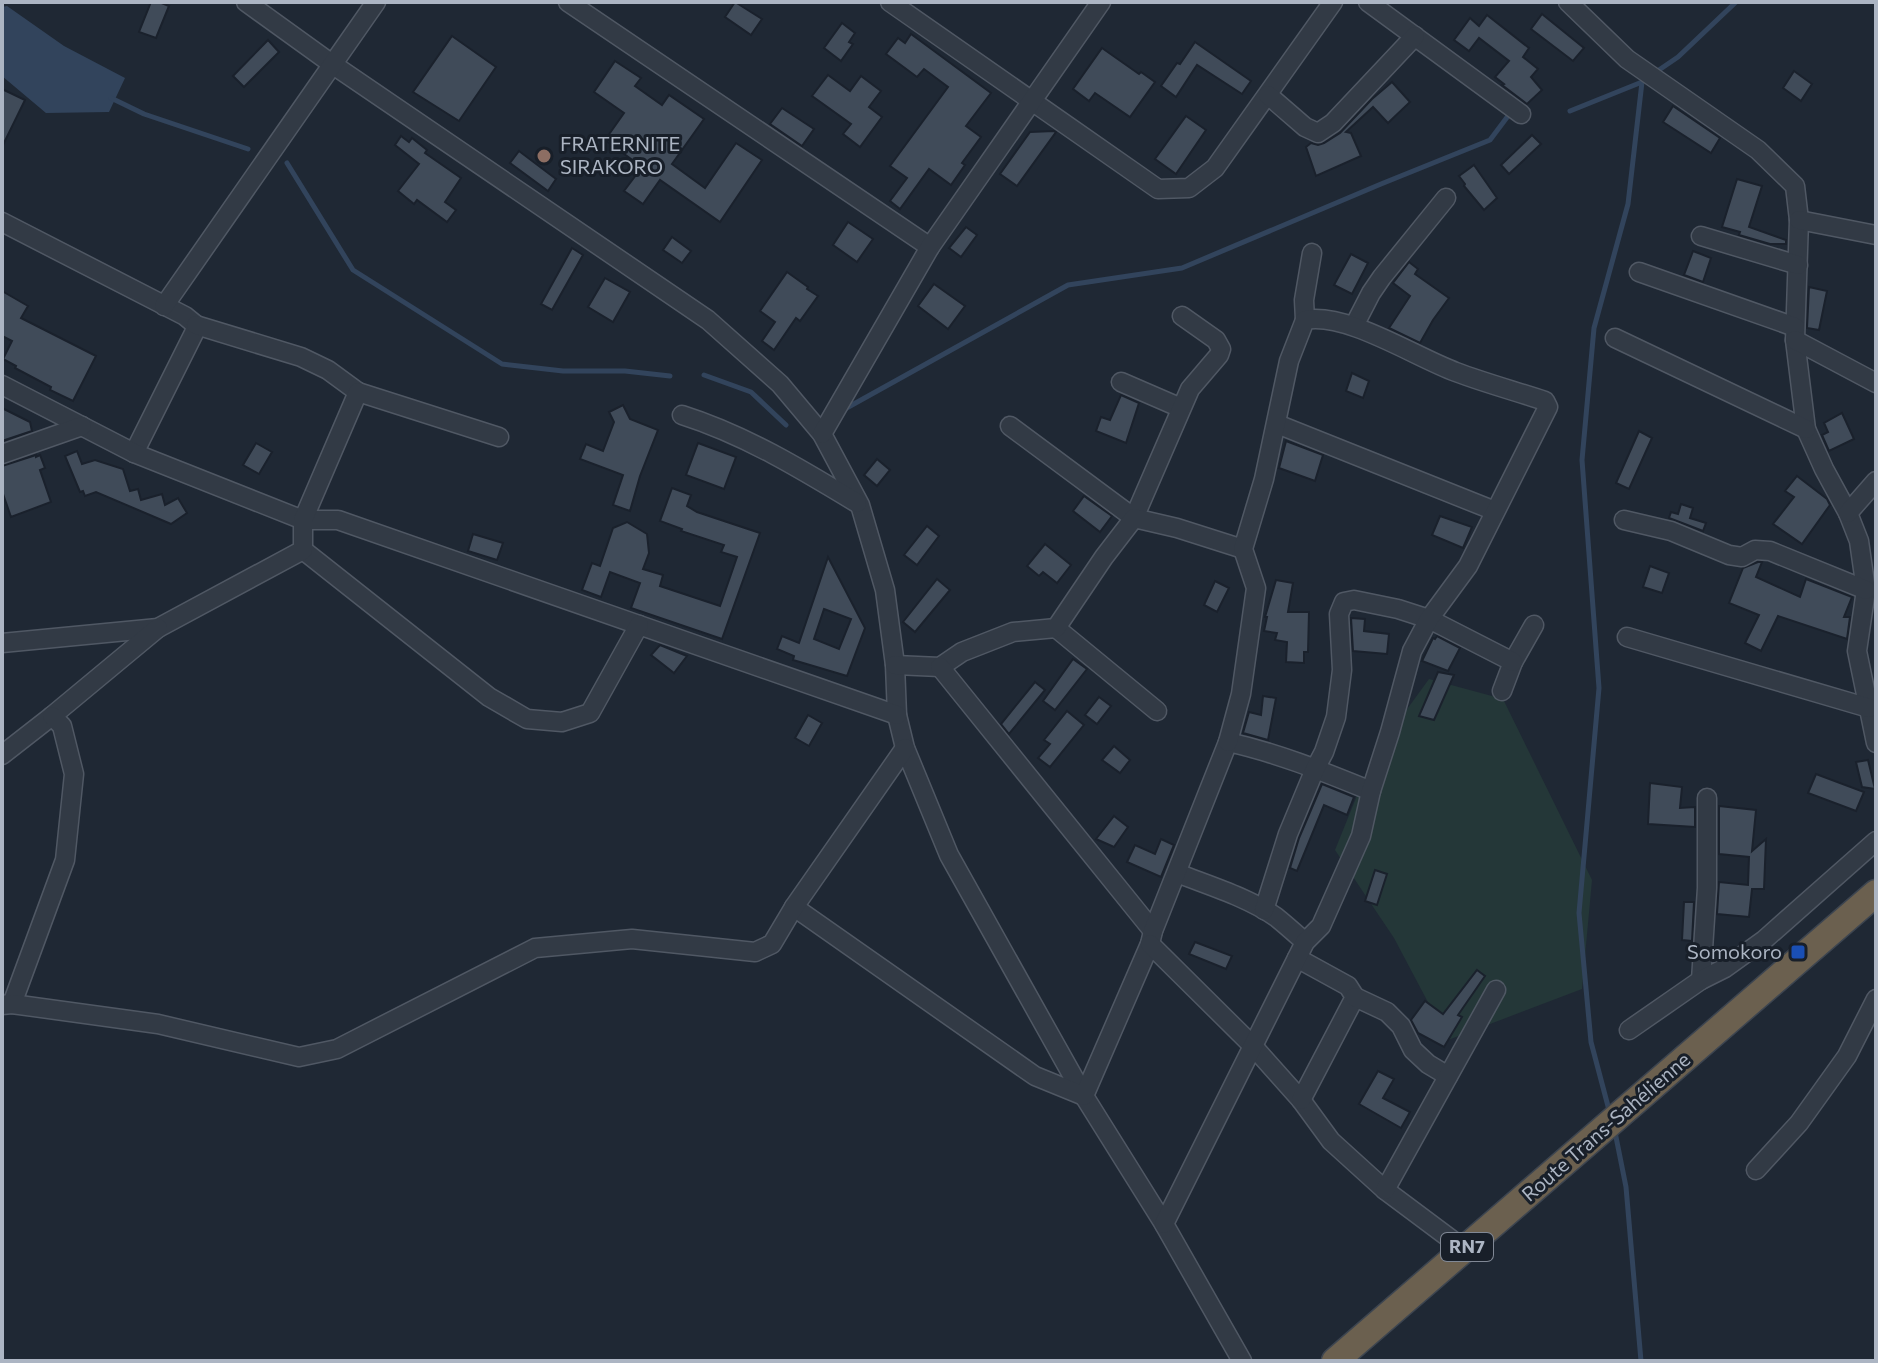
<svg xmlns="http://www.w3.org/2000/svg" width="1878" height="1363" viewBox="0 0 1878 1363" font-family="Commissioner,sans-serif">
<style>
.green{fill:#243738}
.water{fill:#32445c}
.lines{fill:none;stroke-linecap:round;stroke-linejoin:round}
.stream{stroke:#32445c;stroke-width:5}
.building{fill:#404b59;stroke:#1a212c;stroke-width:2;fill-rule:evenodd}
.minor-casing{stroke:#505864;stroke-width:21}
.highway-casing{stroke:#3d4550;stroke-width:29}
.minor{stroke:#323a45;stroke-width:18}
.highway{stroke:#6b604f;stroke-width:26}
.education-dot{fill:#8d6e63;stroke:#181f29;stroke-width:3}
.transit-dot{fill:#1a4fb4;stroke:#181f29;stroke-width:3}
.labels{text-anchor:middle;stroke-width:6;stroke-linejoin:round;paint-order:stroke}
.shield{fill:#181f29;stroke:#808895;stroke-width:2}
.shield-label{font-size:18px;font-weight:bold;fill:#acb5c3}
.poi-label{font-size:20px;fill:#acb5c3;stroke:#181f29;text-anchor:start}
.street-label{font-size:20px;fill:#acb5c3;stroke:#181f29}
</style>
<rect width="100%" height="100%" fill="#1f2834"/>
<polygon class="green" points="1429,679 1503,699 1592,880 1582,989 1448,1040 1394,938 1335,850 1373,756"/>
<polygon class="water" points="7,6 64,46 125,78 109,112 46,113 2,76 2,7"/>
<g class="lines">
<g class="stream">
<polyline points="1656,72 1678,57 1736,2"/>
<polyline points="111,98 144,114 248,149"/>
<polyline points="1570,111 1642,82"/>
<polyline points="287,163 353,270 502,364 563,371 625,371 670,376"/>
<polyline points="704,375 751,392 786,425"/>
<polyline points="843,410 1068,285 1182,268 1381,184 1490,140 1508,116"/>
<polyline points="1609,1110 1591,1042 1579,913 1599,688 1582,460 1594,328 1628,204 1642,82 1648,78"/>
<polyline points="1615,1132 1626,1187 1641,1361"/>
</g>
</g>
<g class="building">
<polygon points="151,2 159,2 169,6 156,38 139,32"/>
<polygon points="735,2 762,19 751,35 725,17"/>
<polygon points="1542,14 1584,48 1573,61 1531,29"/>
<polygon points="1487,15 1529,48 1523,57 1538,69 1531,77 1542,90 1527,104 1502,85 1504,84 1495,77 1509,61 1479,38 1469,51 1454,40 1470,18 1479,26"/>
<polygon points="842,23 855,33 849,42 853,44 841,61 824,48"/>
<polygon points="911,34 991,93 966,126 981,137 962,163 965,165 951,185 929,169 900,209 890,201 907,178 890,166 948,87 924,69 917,77 886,54 898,38 905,43"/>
<polygon points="452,36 496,67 459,121 413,92"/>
<polygon points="268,40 279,52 244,87 233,76"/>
<polygon points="1195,42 1251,81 1242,94 1197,65 1176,97 1161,86 1177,63 1180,64"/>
<polygon points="1102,48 1139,74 1141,72 1155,82 1130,117 1095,93 1089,101 1073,89"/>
<polygon points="615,61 641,78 635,86 662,105 669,95 704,119 672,164 705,188 736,143 762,160 720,222 660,180 643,204 624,191 642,167 605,140 624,113 594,92"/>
<polygon points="1794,71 1812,84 1801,101 1783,88"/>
<polygon points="828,75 850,91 861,76 881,91 869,107 882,117 860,147 843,134 851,124 812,96"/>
<polygon points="1392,82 1410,102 1388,123 1373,107 1346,132 1351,133 1361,156 1316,176 1306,147 1311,143 1318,145 1324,143 1340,133 1372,99"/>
<polygon points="2,89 25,100 2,147"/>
<polygon points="1673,106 1720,138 1711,153 1663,122"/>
<polygon points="782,108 814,129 802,146 770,124"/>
<polygon points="1186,116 1206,130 1176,174 1155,159"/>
<polygon points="1054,131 1056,132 1017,186 1000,174 1030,132"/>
<polygon points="1532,135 1541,144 1509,174 1501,165"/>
<polygon points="401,136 409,142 412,138 427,150 425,153 461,178 445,202 456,210 447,222 417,200 414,204 398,191 419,164 395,145"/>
<polygon points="519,151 556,179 548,191 510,163"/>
<polygon points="1474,165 1497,198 1484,210 1464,186 1465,184 1459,176"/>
<polygon points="1737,179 1762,186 1749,227 1786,240 1786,244 1770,244 1739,235 1740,232 1722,227"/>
<polygon points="848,222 873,239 857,262 833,245"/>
<polygon points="966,227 977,235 961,257 949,248"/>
<polygon points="672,237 691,251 682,263 663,250"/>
<polygon points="572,248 583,255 552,310 541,304"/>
<polygon points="1693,251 1711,258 1703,282 1684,275"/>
<polygon points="1351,254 1368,263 1352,294 1334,285"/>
<polygon points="1409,262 1418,269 1415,274 1449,298 1433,320 1420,343 1389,328 1410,296 1393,283"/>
<polygon points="787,272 808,287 807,289 818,296 800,321 796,318 774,350 762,341 775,322 760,311"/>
<polygon points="605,278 630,292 613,322 588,307"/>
<polygon points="934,284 965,306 948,329 918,306"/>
<polygon points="1809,287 1827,291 1819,330 1807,328"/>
<polygon points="2,291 28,306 21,318 96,356 73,401 50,390 51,387 15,368 16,366 3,359 12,341 2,336"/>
<polygon points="1352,373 1369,381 1363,398 1346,391"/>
<polygon points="1121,395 1139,403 1126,443 1096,431 1101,417 1110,420"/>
<polygon points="623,405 630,419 658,430 640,476 630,511 613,505 623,475 580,459 586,444 603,451 614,422 609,412"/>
<polygon points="2,408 30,422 32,431 2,441"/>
<polygon points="1842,413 1854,439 1829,451 1822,435 1828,432 1824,423"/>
<polygon points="1639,431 1652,438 1629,489 1616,483"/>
<polygon points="1286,441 1323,455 1315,481 1279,468"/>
<polygon points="256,443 272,452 259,474 243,465"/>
<polygon points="698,443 736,457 724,489 686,475"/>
<polygon points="77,451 82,464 95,460 123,469 130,491 138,489 141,500 162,494 165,505 178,498 187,513 171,524 96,492 85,496 83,491 80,492 65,456"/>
<polygon points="36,455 36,457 40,455 45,468 40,470 51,502 11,517 2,491 2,466"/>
<polygon points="877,459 890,470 877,486 864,475"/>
<polygon points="1797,476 1827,499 1830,505 1802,544 1773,524 1794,497 1785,491"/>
<polygon points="672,488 691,495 687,506 697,512 760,533 722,639 631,608 640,583 610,572 601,597 582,590 592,563 600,566 613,528 627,522 647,534 649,553 643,569 663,575 660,586 720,606 737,557 721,552 724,545 681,531 682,529 660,521"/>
<polygon points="1084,496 1112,516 1100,532 1073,511"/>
<polygon points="1681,504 1693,508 1690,518 1706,523 1703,531 1669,518 1671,512 1678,514"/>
<polygon points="1440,516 1472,527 1463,548 1432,535"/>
<polygon points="927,526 939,536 917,565 904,555"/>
<polygon points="473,534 503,543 497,560 468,551"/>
<polygon points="1045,544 1071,565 1057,583 1043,572 1039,576 1027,566"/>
<path d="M828,557L865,628L847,676L793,660L794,656L777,649L782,636L799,643ZM824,609L851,619L839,649L814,639Z"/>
<polygon points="1758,562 1762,562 1756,577 1800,597 1806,579 1852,597 1844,617 1850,617 1847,639 1778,616 1761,651 1745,643 1759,615 1729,603 1743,568"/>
<polygon points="1650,566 1669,573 1662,593 1643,587"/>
<polygon points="937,579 950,590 915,632 903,622"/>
<polygon points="1276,580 1293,583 1288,612 1309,612 1308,652 1304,652 1304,663 1286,662 1287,642 1275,640 1277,633 1264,631 1267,617 1265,617"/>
<polygon points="1215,581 1229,588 1217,612 1204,605"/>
<polygon points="1351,618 1365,619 1364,631 1389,634 1387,654 1353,651"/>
<polygon points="1437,636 1460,648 1448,671 1422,661 1433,638 1435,639"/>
<polygon points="660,645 687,656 674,673 651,655"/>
<polygon points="1073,659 1087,669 1055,710 1043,701"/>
<polygon points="1438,672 1454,675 1434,720 1419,716"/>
<polygon points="1035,682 1045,690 1009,734 1001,724"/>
<polygon points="1263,696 1276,698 1268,740 1243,733 1249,712 1261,715"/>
<polygon points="1099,697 1111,706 1097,724 1085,715"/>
<polygon points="1067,711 1084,725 1050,767 1038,758 1050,744 1044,740"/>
<polygon points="808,715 822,723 809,746 795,738"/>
<polygon points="1114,746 1130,760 1120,773 1102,760"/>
<polygon points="1868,760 1875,789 1862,787 1856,762"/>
<polygon points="1816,774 1864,792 1856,811 1808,793"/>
<polygon points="1650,783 1682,787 1680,808 1695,807 1695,827 1648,824"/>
<polygon points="1322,784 1354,797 1347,815 1324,805 1297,871 1290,868 1299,838"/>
<polygon points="1719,806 1756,810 1752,851 1766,839 1764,889 1752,889 1749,917 1717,914 1719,882 1748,885 1749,857 1719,854"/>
<polygon points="1114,816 1128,827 1114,847 1096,839"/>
<polygon points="1161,839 1174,845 1161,877 1127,862 1135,845 1155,854"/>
<polygon points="1375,870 1387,874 1377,905 1365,901"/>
<polygon points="1684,902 1694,902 1692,941 1682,940"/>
<polygon points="1195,942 1232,956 1226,969 1189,954"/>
<polygon points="1477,970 1485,976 1458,1015 1462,1017 1444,1047 1418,1033 1411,1020 1425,1001 1443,1014"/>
<polygon points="1378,1071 1394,1079 1383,1098 1410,1112 1401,1128 1359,1104"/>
</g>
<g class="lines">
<g class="minor-casing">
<g id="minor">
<polyline points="246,2 332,64 708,320 780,384 822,434 860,505 885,590 895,665 897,715 905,748 949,855 1084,1096 1164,1224 1242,1361"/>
<polyline points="568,2 930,247"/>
<polyline points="890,2 1158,189 1189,188 1215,168 1333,2"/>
<polyline points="1368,2 1521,114"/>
<polyline points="1568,2 1627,59 1758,150 1795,186 1799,220 1795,340 1806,429 1824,469 1848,513 1859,541 1866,590 1857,651 1876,743"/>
<polyline points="1268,95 1305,127 1318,133 1333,123 1415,36"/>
<polyline points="1799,220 1876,235"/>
<polyline points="2,222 185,316 196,325 194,333 134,453"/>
<polyline points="1701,236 1798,265"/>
<polyline points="1639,272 1795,327"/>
<polyline points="164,306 376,2"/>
<polyline points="1305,320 1304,300 1312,253"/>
<polyline points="196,325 301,357 328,370 358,392"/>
<polyline points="1354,326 1371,293 1382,277 1446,198"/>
<polyline points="1615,338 1806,429"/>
<polyline points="1795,340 1876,383"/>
<polyline points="1121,382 1181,408"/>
<polyline points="2,385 134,453 303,520 338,520 897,715"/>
<path d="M682,415C745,435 801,469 857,503"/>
<polyline points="1277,424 1495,511"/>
<polyline points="1010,426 1134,518 1190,389 1219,355 1221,349 1216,340 1182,316"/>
<polyline points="822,434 930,247 1101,2"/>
<polyline points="2,454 82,426"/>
<polyline points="1848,513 1876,481"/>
<polyline points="1624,520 1671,531 1729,555 1742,557 1755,550 1770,551 1866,590"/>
<polyline points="303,550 489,697 527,719 562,722 590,713 639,625"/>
<polyline points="1056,628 1157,711"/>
<polyline points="1627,637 1869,708"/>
<polyline points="2,643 158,628 303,550 303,520 358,392 499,437"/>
<polyline points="895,665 940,667 962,652 1013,632 1056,628 1104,557 1134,518 1177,528 1243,549"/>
<polyline points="940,667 1153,931"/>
<polyline points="1502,691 1513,662 1534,625"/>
<polyline points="2,755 52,716 158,628"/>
<path d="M1177,873C1210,886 1247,897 1276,917C1286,925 1296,934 1305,942"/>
<path d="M794,907L1035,1076L1084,1096L1150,944L1153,931L1228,742C1278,753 1324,772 1371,791"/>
<polyline points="1264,910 1288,834 1315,769 1324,752 1336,717 1342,670 1339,614 1344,602 1354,600 1398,609 1429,619 1513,662"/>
<polyline points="1150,944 1252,1045 1301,1100 1331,1141 1385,1190 1464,1249"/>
<polyline points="1297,958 1348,986 1355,997 1301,1100"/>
<polyline points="1701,980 1707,888 1707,798"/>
<polyline points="1355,997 1387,1012 1401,1026 1413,1050 1428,1064 1448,1076"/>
<polyline points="12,1004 65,860 74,774 62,726 52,716"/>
<polyline points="2,1005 12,1004 158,1024 299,1057 337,1049 535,948 632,939 755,952 772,944 794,907 905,748"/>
<polyline points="1629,1030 1701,980 1725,968 1764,940 1876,841"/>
<polyline points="1756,1170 1799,1123 1847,1056 1876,999"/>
<polyline points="1385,1190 1496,990"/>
<path d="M1164,1224L1305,942L1321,926L1361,836L1371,791L1390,732L1412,651L1429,619L1468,566L1548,407L1545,401C1515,391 1485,383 1456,372C1415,357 1347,312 1305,320L1289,361L1264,479L1243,549L1256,588L1241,694L1228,742"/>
</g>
</g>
<g class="highway-casing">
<polyline id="highway" points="1335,1361 1876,893"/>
</g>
<use href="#minor" class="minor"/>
<use href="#highway" class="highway"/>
</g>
<circle class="education-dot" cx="544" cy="156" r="8"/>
<rect class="transit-dot" x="1790" y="944" width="16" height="16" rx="4"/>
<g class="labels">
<rect class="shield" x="1441" y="1233" width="52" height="28" rx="6"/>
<g class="shield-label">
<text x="1467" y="1253">RN7</text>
</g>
<g class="poi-label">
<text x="560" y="151">FRATERNITE<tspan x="560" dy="23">SIRAKORO</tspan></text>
<text x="1782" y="959" text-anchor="end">Somokoro</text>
</g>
<g class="street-label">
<text transform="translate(1606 1127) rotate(-41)" y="7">Route Trans-Sahélienne</text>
</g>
</g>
<rect width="1878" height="1363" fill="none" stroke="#acb5c3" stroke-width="8"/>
</svg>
